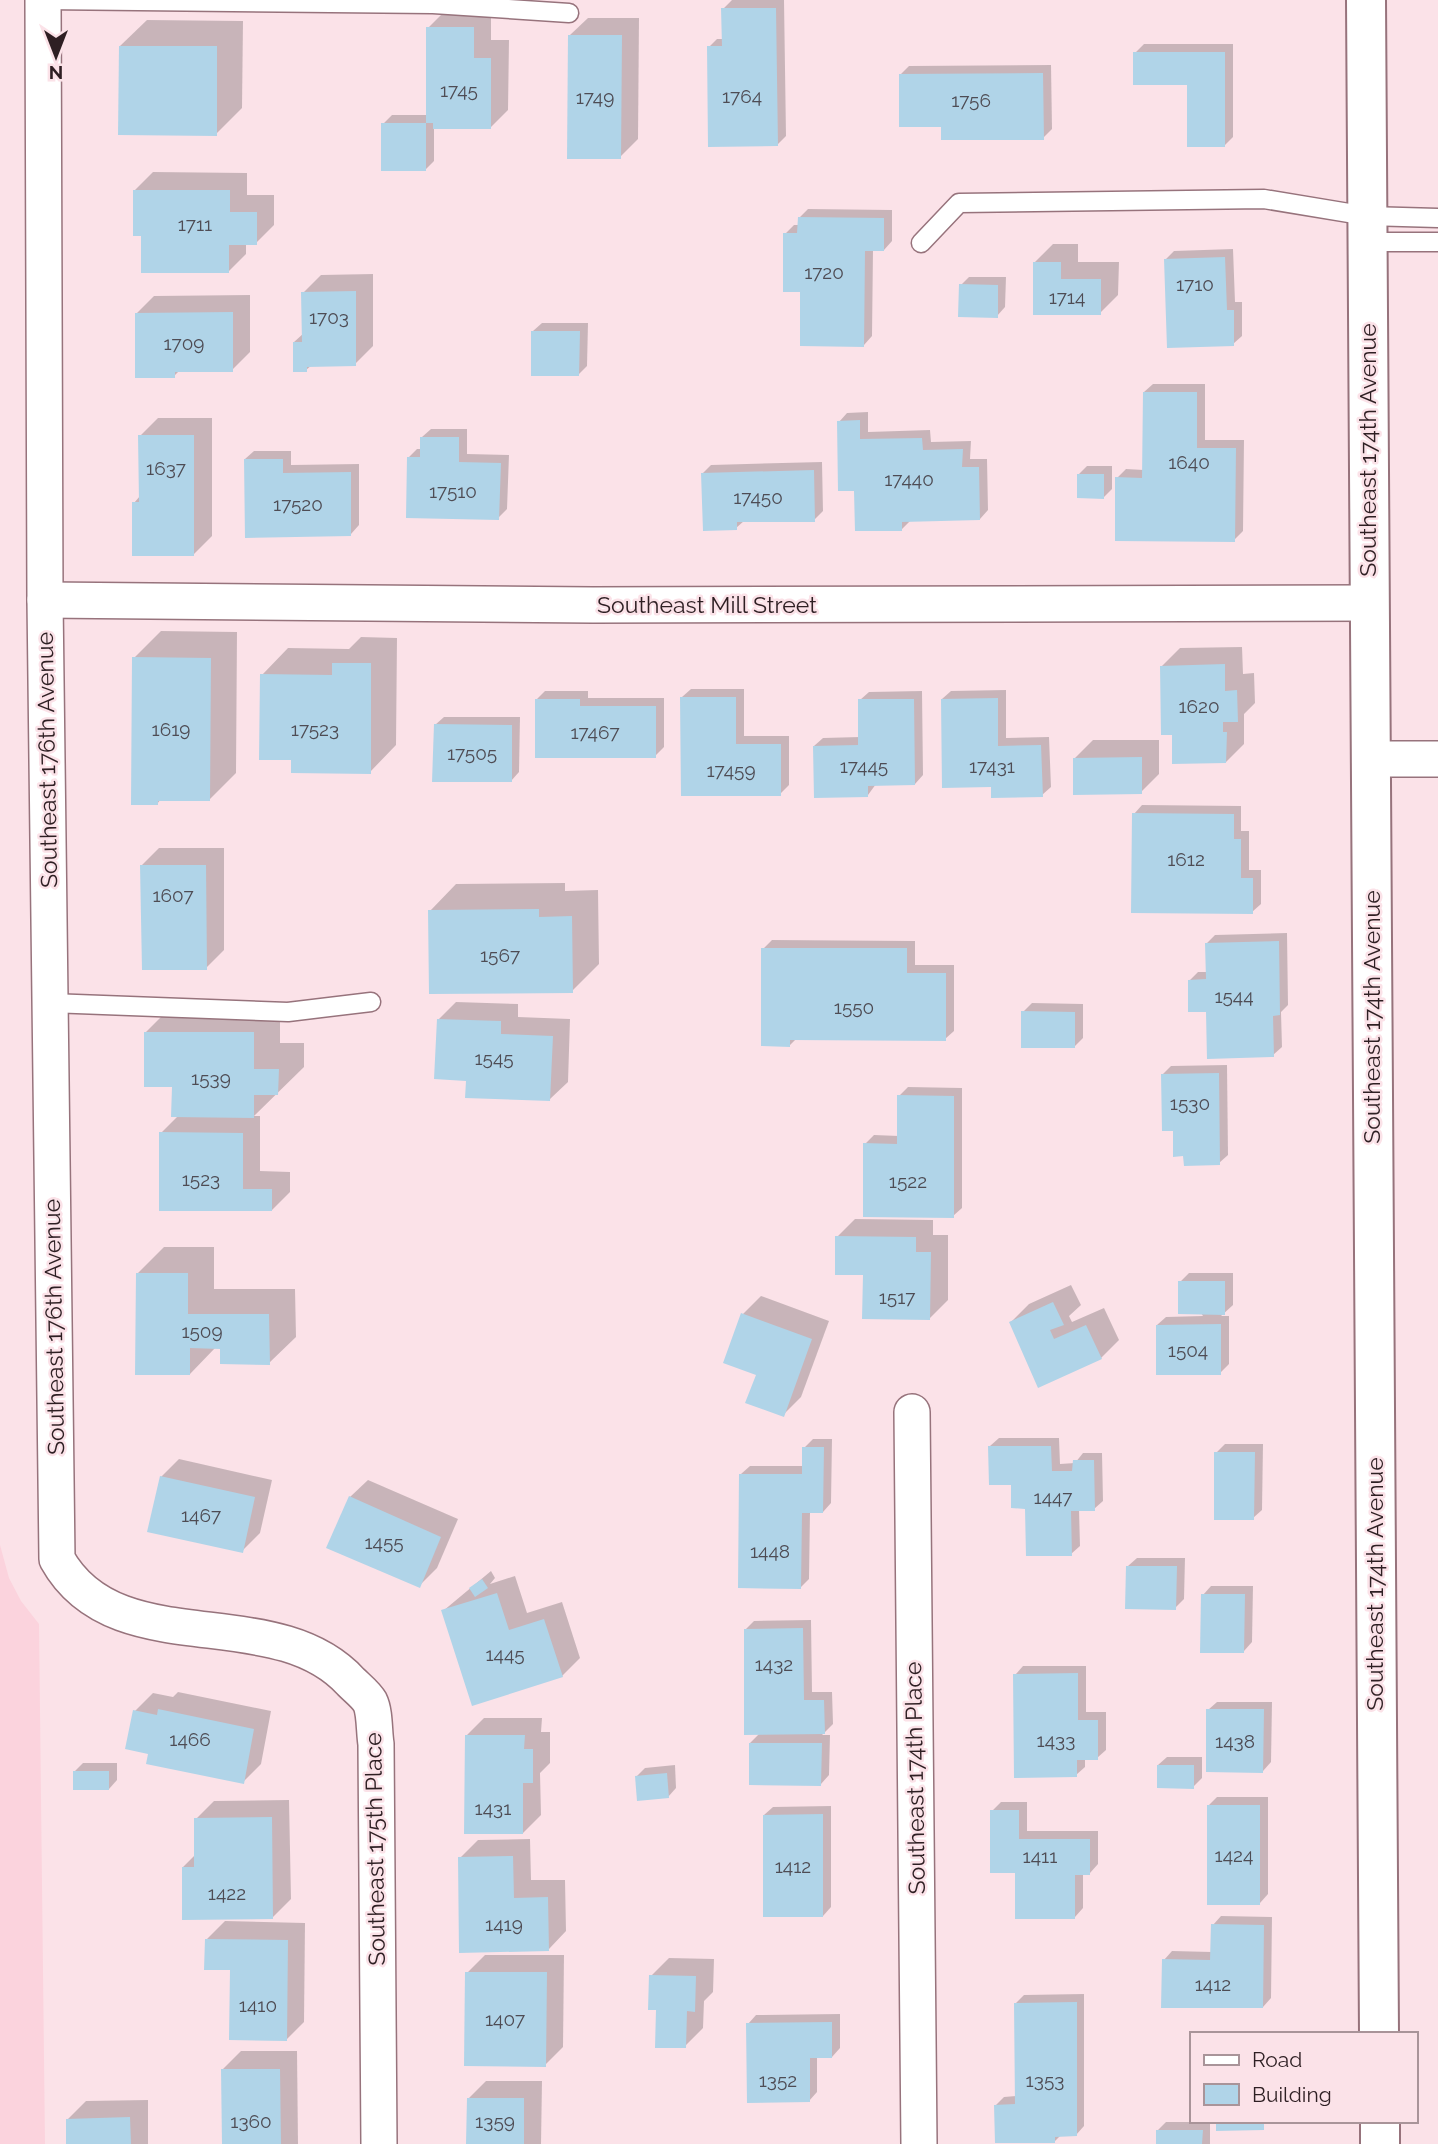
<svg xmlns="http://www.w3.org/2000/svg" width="1438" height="2144" viewBox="0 0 1438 2144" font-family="Raleway,sans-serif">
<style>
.built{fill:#fbd3dd}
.shadow{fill:#0003}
.building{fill:#b0d4e8}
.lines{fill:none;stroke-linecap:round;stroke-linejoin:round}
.lane-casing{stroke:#97737c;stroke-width:21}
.street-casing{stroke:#97737c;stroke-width:38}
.secondary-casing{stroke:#97737c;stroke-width:42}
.lane{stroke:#fff;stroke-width:18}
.street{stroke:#fff;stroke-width:35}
.secondary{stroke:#fff;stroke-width:38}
.labels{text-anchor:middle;stroke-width:5;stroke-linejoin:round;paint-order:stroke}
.number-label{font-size:19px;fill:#4e4c54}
.street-label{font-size:23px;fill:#2e1f23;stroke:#fbe2e8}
</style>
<rect width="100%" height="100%" fill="#fbe2e8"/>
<polygon class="built" points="0,1545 9,1578 21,1601 39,1624 45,2144 0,2144"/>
<g class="shadow">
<polygon points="732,0 784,0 786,136 777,145 709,47 717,39 724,39 723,9"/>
<polygon points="446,10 491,10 491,40 509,40 508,110 490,128 434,127 434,161 425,170 383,124 392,115 428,115 428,28"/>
<polygon points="588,18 639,18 638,139 620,157 570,35"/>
<polygon points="147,20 243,21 242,108 216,134 120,46"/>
<polygon points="1144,44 1233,44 1233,137 1225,145 1188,84 1135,53"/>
<polygon points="1051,65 1052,129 1043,138 942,126 901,74 909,66"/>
<polygon points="153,172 247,173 247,195 274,195 274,225 256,243 246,243 246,254 228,272 143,234 135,190"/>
<polygon points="808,209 892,210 892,241 884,250 873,250 872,336 864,345 802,290 785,234 794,225 799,225 799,218"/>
<polygon points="1053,244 1078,244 1078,262 1119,262 1118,295 1100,313 1035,262"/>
<polygon points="1233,249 1235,302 1242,302 1242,336 1233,344 1166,259 1174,251"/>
<polygon points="373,274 373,346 355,364 312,365 306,370 294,342 304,333 303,293 321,275"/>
<polygon points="969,277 1006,277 1005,307 997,316 961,285"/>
<polygon points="250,295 250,352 232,370 180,370 174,376 136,314 154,296"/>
<polygon points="542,323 588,323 587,366 578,375 533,331"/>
<polygon points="1153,384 1205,384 1205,440 1244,440 1243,531 1234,540 1117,478 1126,469 1144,470 1144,392"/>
<polygon points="868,412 868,432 930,430 931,442 971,441 970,459 987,459 988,510 980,519 911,520 902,529 856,489 839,422 847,413"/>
<polygon points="158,418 212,418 212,536 194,554 134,503 140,496 140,436"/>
<polygon points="431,429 467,429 467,454 509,455 507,509 498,518 408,458 417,449 422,449 422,437"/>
<polygon points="254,451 291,451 291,465 359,464 359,525 351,534 245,459"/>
<polygon points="822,462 823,511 814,520 744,521 736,528 703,473 711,465"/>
<polygon points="1087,466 1112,466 1112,489 1104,497 1078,475"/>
<polygon points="161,631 237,632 236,773 210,799 161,799 157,804 134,658"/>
<polygon points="361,637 397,638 396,745 370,772 293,758 262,675 288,648 349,649"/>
<polygon points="1242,647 1243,674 1254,673 1255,703 1244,714 1244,744 1226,762 1173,734 1162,666 1180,648"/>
<polygon points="691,689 744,689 744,736 789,736 789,785 780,794 682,697"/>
<polygon points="1006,690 1006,738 1049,737 1051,787 1042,795 993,785 942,699 951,691"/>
<polygon points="545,691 588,691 588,698 664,698 664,747 655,756 537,699"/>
<polygon points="922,691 923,775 915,784 876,784 868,795 814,746 823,738 860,737 860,700 869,692"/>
<polygon points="444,717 520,717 519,772 511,781 435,725"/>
<polygon points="1093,740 1159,740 1159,774 1141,792 1075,758"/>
<polygon points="1142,805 1241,806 1241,831 1249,831 1249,870 1261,870 1261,904 1252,912 1134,814"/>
<polygon points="159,848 224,848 224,950 206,968 141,866"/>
<polygon points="565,883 565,891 598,890 599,964 572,991 430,911 456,884"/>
<polygon points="1287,933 1288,1005 1281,1012 1282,1047 1273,1055 1208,1010 1189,981 1198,972 1207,972 1206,944 1215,935"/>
<polygon points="772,940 915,941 915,965 954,965 954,1031 945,1039 796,1039 790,1045 763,949"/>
<polygon points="456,1002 518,1004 518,1017 570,1019 568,1082 550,1099 467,1079 438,1020"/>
<polygon points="1032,1003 1083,1004 1083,1038 1074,1047 1023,1012"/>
<polygon points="172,1006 280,1006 280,1043 304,1043 304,1067 254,1116 260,1116 260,1171 290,1172 290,1192 272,1210 161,1133 178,1116 174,1086 146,1032"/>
<polygon points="1227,1065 1228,1155 1219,1163 1175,1130 1162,1075 1171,1066"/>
<polygon points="908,1087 962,1088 962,1208 953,1216 865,1144 874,1135 899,1136 899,1096"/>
<polygon points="855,1219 933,1220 933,1235 948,1235 948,1300 930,1318 864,1274 837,1237"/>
<polygon points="164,1247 214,1247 214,1289 295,1289 296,1337 269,1363 216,1347 190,1374 137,1274"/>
<polygon points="1189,1273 1233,1273 1233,1305 1221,1316 1229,1316 1229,1364 1220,1373 1157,1325 1166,1317 1203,1316 1180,1282"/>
<polygon points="1071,1285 1081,1305 1069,1316 1072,1322 1104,1308 1119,1340 1101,1358 1011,1322 1029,1304"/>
<polygon points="761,1296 829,1321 801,1397 783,1415 758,1373 743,1314"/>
<polygon points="999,1438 1059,1438 1060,1464 1075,1463 1083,1453 1102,1453 1103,1501 1094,1509 1079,1509 1080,1546 1071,1554 1027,1507 990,1446"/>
<polygon points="813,1439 832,1439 831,1503 823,1512 810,1512 809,1579 801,1587 741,1474 750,1466 804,1466 804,1448"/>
<polygon points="1225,1444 1263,1444 1262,1510 1253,1518 1216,1453"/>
<polygon points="179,1459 272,1480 260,1533 242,1551 161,1477"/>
<polygon points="368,1480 458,1519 437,1568 419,1586 350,1497"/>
<polygon points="1137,1558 1185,1558 1184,1599 1175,1608 1128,1566"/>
<polygon points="491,1571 495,1578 490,1584 515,1576 527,1613 562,1602 580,1658 562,1676 443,1611"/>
<polygon points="1211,1586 1253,1586 1252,1642 1244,1651 1203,1595"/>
<polygon points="811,1620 812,1692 832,1692 833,1724 822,1735 830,1735 829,1775 821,1784 750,1743 760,1733 746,1629 754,1621"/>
<polygon points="1023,1666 1086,1666 1086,1712 1106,1712 1106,1750 1097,1758 1085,1758 1085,1767 1076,1775 1015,1675"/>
<polygon points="178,1692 271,1711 261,1764 243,1782 151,1752 135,1711 153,1693 173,1697"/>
<polygon points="1217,1702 1272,1702 1271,1762 1263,1771 1208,1710"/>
<polygon points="484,1718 542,1718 541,1732 550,1732 550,1763 540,1773 541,1815 523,1833 466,1736"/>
<polygon points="1167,1757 1202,1757 1202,1778 1193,1787 1158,1765"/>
<polygon points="83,1763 117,1763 117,1780 109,1789 74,1772"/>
<polygon points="675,1765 676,1788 668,1797 637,1776 645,1768"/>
<polygon points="1217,1797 1268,1797 1268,1894 1260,1903 1208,1806"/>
<polygon points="289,1800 291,1899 273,1917 183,1867 196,1854 196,1819 214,1801"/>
<polygon points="1001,1802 1027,1802 1027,1831 1098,1831 1098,1864 1090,1873 1083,1873 1083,1908 1075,1917 1017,1872 992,1811"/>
<polygon points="831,1806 831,1907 823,1916 764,1815 773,1807"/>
<polygon points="530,1839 531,1880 565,1880 566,1931 549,1949 460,1858 478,1840"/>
<polygon points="1221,1916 1272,1917 1271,1998 1263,2007 1164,1960 1172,1951 1212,1952 1213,1925"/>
<polygon points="225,1921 305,1923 304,2022 286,2040 207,1939"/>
<polygon points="485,1955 564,1955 563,2047 545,2065 467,1973"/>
<polygon points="669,1958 714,1959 713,1992 704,2001 703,2028 685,2046 657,2008 651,1976"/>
<polygon points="1084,1994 1084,2126 1076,2135 1061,2135 1055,2141 996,2105 1004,2097 1016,2096 1016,2003 1024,1995"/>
<polygon points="840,2014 840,2048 832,2057 817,2057 817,2092 809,2101 748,2024 756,2015"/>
<polygon points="241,2051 297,2051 298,2144 224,2144 223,2069"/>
<polygon points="486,2081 542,2081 541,2144 468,2144 468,2099"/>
<polygon points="148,2100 148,2144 68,2144 68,2119 86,2101"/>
<polygon points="1166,2122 1210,2122 1210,2144 1157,2144 1157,2131"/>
</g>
<g class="building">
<polygon points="721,8 776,8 778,146 708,147 707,46 722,46"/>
<polygon points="426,27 474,27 474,58 491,58 491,129 433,129 433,123 426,123"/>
<polygon points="568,35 622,35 621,159 567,159"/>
<polygon points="119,46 217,46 217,136 118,135"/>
<polygon points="1133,52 1225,52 1225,147 1187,147 1187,85 1133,85"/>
<polygon points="1043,73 1044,140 941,140 941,127 899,127 899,74"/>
<rect x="381" y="123" width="45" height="48"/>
<polygon points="133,190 230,190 230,212 257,212 257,245 229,245 229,273 141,273 141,236 133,236"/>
<polygon points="798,217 884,218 884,251 865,251 864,347 800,346 800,292 783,292 783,233 797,233"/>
<polygon points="1225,257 1227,310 1234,310 1234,346 1167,348 1164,259"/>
<polygon points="1033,262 1061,262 1061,279 1101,279 1101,315 1033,315"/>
<polygon points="959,284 998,285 998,318 958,317"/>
<polygon points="356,291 356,366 307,367 307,372 293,372 293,342 302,342 301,292"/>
<polygon points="233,312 233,372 175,372 175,378 135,378 135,313"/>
<polygon points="531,331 580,331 579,376 531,376"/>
<polygon points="1143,392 1197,392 1197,448 1236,448 1235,542 1115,541 1115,477 1142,478"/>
<polygon points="860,420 860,439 922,438 923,450 963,449 962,467 979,467 980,520 902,522 902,531 855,531 854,491 838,491 837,421"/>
<polygon points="138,435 194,435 194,556 132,556 132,502 139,502"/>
<polygon points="420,437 459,437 459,462 501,463 499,520 406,518 407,457 420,457"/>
<polygon points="244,459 283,459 283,473 351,472 351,536 245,538"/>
<polygon points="814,470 815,522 737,522 737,530 703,531 701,473"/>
<polygon points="1077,474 1104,474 1104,499 1077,498"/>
<polygon points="132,657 211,658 210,801 158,801 158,805 131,805"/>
<polygon points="332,663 371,663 371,774 291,773 291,760 259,760 260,674 332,675"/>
<polygon points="1225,664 1225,691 1237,690 1238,722 1223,722 1223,732 1227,732 1226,763 1172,764 1172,735 1161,735 1160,666"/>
<polygon points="680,697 736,697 736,744 781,744 781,796 681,796"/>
<polygon points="998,698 998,746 1041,745 1043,797 991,798 991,787 942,788 941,699"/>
<polygon points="535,699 580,699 580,706 656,706 656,758 535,758"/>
<polygon points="858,699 914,699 915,785 868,786 868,797 814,798 813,746 858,745"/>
<polygon points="434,724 512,725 512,782 432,782"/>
<polygon points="1142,757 1142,794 1073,795 1073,758"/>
<polygon points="1132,813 1234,814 1234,839 1241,839 1241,878 1253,878 1253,914 1131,913"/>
<polygon points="140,865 206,865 207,970 142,970"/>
<polygon points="539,909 539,917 572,916 573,993 429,994 428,910"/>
<polygon points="1279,941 1280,1015 1273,1016 1274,1057 1207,1059 1206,1012 1188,1012 1188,980 1206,979 1205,943"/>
<polygon points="761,948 907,948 907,973 946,973 946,1041 790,1040 790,1047 761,1046"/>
<polygon points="1021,1011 1075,1012 1075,1048 1021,1048"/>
<polygon points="437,1019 501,1021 501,1034 553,1036 550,1101 465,1098 466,1081 434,1079"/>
<polygon points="144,1032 254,1032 254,1069 279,1069 278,1095 254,1095 254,1118 171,1117 172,1087 144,1087"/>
<polygon points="1219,1073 1220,1165 1184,1166 1183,1156 1173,1157 1173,1131 1162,1131 1161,1074"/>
<polygon points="897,1095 954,1096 954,1218 863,1217 863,1143 897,1144"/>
<polygon points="159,1132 243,1133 243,1189 272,1189 272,1211 159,1211"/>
<polygon points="835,1236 916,1237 916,1252 931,1252 930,1320 862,1319 863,1275 835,1275"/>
<polygon points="136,1273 188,1273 188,1314 269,1314 270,1365 220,1364 220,1349 190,1348 190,1375 135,1375"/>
<polygon points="1178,1281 1225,1281 1225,1315 1178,1314"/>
<polygon points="1053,1302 1064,1325 1050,1330 1054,1339 1086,1325 1102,1359 1038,1388 1009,1322"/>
<polygon points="741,1313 812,1339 784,1417 745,1403 756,1375 723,1363"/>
<polygon points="1221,1324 1221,1375 1156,1375 1156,1325"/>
<polygon points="988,1446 1051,1446 1052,1471 1072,1471 1073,1460 1094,1460 1095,1511 1071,1511 1072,1556 1026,1556 1025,1509 1011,1508 1011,1485 989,1485"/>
<polygon points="802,1447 824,1447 823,1513 802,1513 801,1589 738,1588 739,1474 802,1474"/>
<polygon points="1214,1452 1255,1452 1254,1520 1214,1520"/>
<polygon points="160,1476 255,1497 243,1553 147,1532"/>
<polygon points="349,1496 441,1537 420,1588 326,1548"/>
<polygon points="1126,1566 1177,1566 1176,1610 1125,1609"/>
<polygon points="482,1579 488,1588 475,1597 469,1588"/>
<polygon points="497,1593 509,1630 544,1619 563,1677 472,1706 441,1610"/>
<polygon points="1201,1594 1245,1594 1244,1653 1200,1653"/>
<polygon points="803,1628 804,1700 824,1700 825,1734 744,1735 744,1629"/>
<polygon points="1078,1673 1078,1720 1098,1720 1098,1760 1077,1760 1077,1777 1014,1778 1013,1674"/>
<polygon points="158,1709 254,1729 244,1784 146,1764 148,1754 125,1749 133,1710 157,1715"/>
<polygon points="1206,1709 1264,1709 1263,1773 1206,1772"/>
<polygon points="465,1735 525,1735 524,1749 533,1749 533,1783 523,1783 523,1834 464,1834"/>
<polygon points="749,1743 822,1743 821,1786 749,1785"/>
<polygon points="1157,1765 1194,1765 1194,1789 1157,1788"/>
<rect x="73" y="1771" width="36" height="19"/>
<polygon points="667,1773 669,1798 637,1801 635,1776"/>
<rect x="1207" y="1805" width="53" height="100"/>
<polygon points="990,1810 1019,1810 1019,1839 1090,1839 1090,1875 1075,1875 1075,1919 1015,1919 1015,1873 990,1873"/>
<polygon points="823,1814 823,1917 763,1917 763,1815"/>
<polygon points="272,1817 273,1919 182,1920 182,1867 194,1867 194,1818"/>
<polygon points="513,1856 514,1898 548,1897 549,1951 459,1953 458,1857"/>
<polygon points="1211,1924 1264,1925 1263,2008 1161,2008 1162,1959 1210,1960"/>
<polygon points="205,1939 288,1940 287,2041 229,2040 230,1970 204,1970"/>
<polygon points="465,1972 547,1972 546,2067 464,2066"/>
<polygon points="649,1975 696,1976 695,2012 687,2011 686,2048 655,2048 656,2010 648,2010"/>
<polygon points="1077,2002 1077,2136 1055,2137 1055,2143 995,2143 994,2105 1015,2104 1014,2003"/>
<polygon points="832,2022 832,2058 810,2058 810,2102 747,2103 746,2023"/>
<polygon points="221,2069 280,2069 281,2144 222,2144"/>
<polygon points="467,2098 524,2098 524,2144 466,2144"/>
<polygon points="130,2117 131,2144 66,2144 66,2119"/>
<polygon points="1216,2121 1264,2121 1264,2130 1216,2131"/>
<polygon points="1156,2130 1203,2130 1202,2144 1156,2144"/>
</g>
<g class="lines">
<g class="lane-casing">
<g id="lane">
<polyline points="43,0 433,4 569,13"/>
<polyline points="1367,242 1438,242"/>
<polyline points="921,243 959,203 1264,199 1367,216 1438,218"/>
<polyline points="50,1003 288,1012 371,1002"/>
</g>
</g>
<g class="street-casing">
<g id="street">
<path d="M43,0L45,600L57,1559C116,1665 274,1598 351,1682C357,1688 366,1695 370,1702C375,1712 374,1732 376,1744L379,2144"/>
<polyline points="45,600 593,605 1369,603"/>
<polyline points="1370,759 1438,759"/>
<polyline points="912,1412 919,2144"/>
</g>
</g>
<g class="secondary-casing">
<g id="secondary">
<polyline points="1366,0 1379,2034"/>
<polyline points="1380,2121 1380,2144"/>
</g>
</g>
<use href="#lane" class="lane"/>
<use href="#street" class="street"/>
<use href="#secondary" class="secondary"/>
</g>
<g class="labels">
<g class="number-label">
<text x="459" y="97">1745</text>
<text x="742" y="103">1764</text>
<text x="595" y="104">1749</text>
<text x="971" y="107">1756</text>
<text x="195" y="231">1711</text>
<text x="824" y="279">1720</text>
<text x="1195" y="291">1710</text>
<text x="1067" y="304">1714</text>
<text x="329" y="324">1703</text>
<text x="184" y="350">1709</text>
<text x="1189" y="469">1640</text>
<text x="166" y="475">1637</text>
<text x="909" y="486">17440</text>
<text x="453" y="498">17510</text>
<text x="758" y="504">17450</text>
<text x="298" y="511">17520</text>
<text x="1199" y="713">1620</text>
<text x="171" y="736">1619</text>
<text x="315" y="736">17523</text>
<text x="595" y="739">17467</text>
<text x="472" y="760">17505</text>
<text x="864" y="773">17445</text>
<text x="992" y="773">17431</text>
<text x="731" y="777">17459</text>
<text x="1186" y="866">1612</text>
<text x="173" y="902">1607</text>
<text x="500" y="962">1567</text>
<text x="1234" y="1003">1544</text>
<text x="854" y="1014">1550</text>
<text x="494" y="1065">1545</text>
<text x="211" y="1085">1539</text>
<text x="1190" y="1110">1530</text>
<text x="201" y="1186">1523</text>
<text x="908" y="1188">1522</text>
<text x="897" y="1304">1517</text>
<text x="202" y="1338">1509</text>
<text x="1188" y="1357">1504</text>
<text x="1053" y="1504">1447</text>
<text x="201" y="1522">1467</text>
<text x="384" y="1549">1455</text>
<text x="770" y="1558">1448</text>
<text x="505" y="1661">1445</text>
<text x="774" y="1671">1432</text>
<text x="190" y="1746">1466</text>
<text x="1056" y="1747">1433</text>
<text x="1235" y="1748">1438</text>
<text x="493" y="1815">1431</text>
<text x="1234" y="1862">1424</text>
<text x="1040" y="1863">1411</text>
<text x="793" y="1873">1412</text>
<text x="227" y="1900">1422</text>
<text x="504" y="1931">1419</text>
<text x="1213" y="1991">1412</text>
<text x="258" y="2012">1410</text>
<text x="505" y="2026">1407</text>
<text x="778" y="2087">1352</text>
<text x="1045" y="2087">1353</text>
<text x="251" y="2128">1360</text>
<text x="495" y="2128">1359</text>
</g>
<g class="street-label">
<text transform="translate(1368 450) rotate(-90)" y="8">Southeast 174th Avenue</text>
<text x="707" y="613">Southeast Mill Street</text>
<text transform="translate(47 760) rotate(-91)" y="8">Southeast 176th Avenue</text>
<text transform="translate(1372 1017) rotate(-90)" y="8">Southeast 174th Avenue</text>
<text transform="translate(54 1327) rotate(-91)" y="8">Southeast 176th Avenue</text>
<text transform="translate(1375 1584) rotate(-90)" y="8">Southeast 174th Avenue</text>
<text transform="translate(915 1778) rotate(-91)" y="8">Southeast 174th Place</text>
<text transform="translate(375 1849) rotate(-91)" y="8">Southeast 175th Place</text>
</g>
</g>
<rect x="1190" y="2032" width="228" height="91" fill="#fbe2e8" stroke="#a99499" stroke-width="2"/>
<rect x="1204" y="2055" width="35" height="10" fill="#ffffff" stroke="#a99499" stroke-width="2"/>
<text x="1252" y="2067" font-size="21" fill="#2e1f23">Road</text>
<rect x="1204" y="2084" width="35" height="21" fill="#b0d4e8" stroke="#a99499" stroke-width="2"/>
<text x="1252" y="2102" font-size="21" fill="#2e1f23">Building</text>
<g transform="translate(56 56) rotate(180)" stroke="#fbe2e8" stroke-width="5" paint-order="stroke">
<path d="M0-5L12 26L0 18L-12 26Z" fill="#2e1f23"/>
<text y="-10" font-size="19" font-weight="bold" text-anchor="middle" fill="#2e1f23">N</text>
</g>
</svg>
